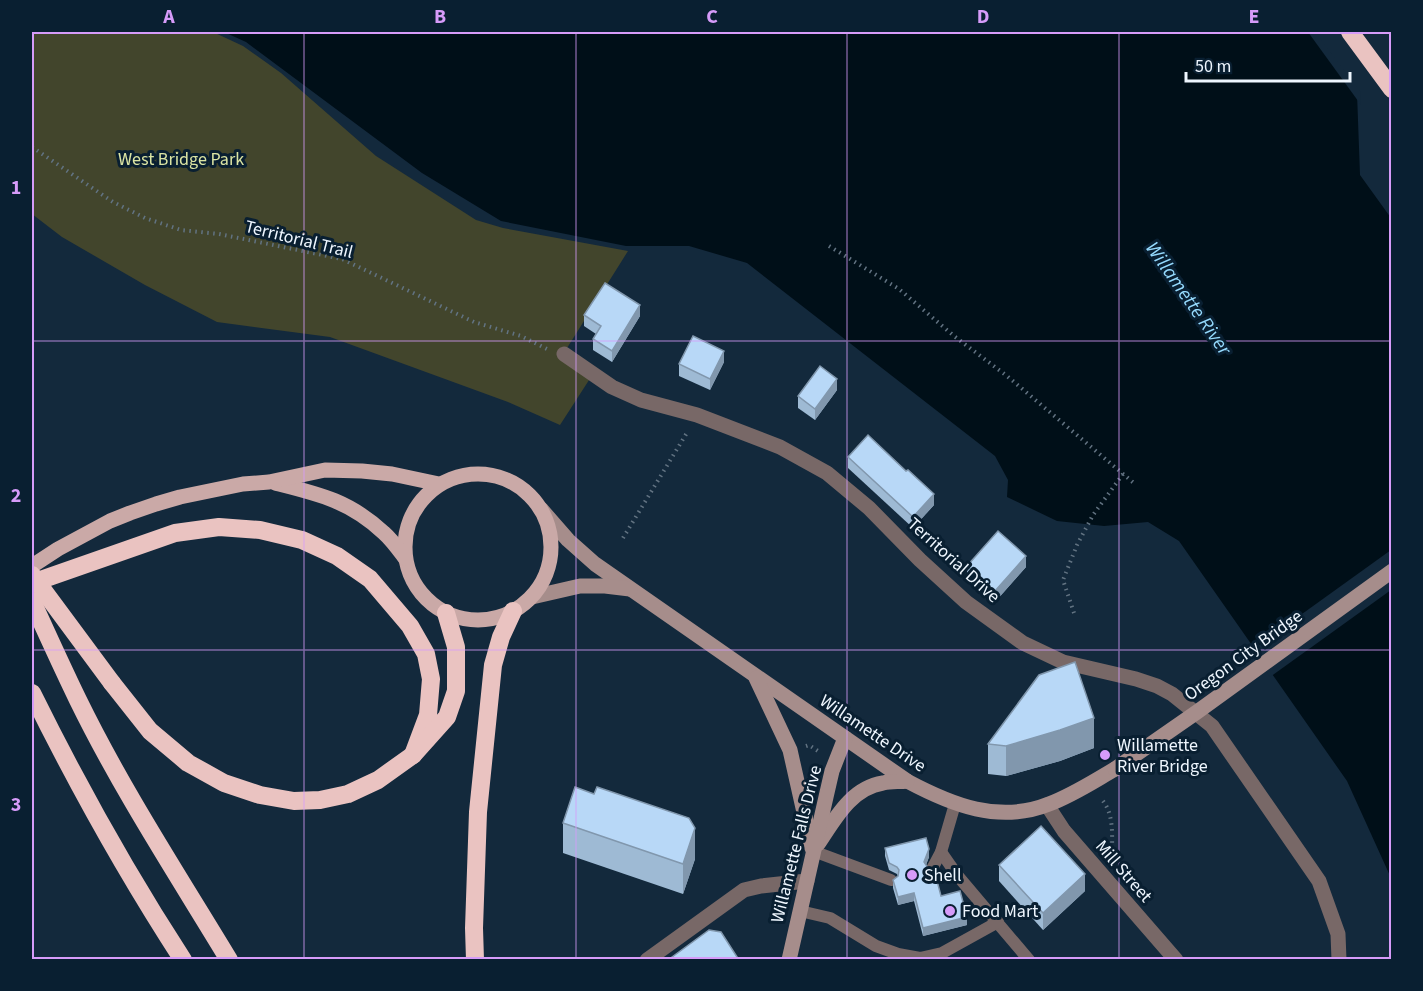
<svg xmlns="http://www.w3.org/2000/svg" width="1423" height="991" viewBox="0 0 1423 991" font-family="'Source Sans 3',sans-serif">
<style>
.green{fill:#42452c}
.water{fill:#000f18}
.pier{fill:#13293c}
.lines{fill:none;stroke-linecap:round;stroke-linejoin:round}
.path{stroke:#627382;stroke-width:4;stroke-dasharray:1.5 4.5;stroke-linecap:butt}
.lane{stroke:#786867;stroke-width:12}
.street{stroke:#786867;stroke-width:15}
.secondary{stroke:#a68d8b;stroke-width:15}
.primary{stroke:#caa9a7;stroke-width:15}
.highway{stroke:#eac3c1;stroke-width:18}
.secondary-bridge{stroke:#a68d8b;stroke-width:15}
.highway-bridge{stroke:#eac3c1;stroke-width:18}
.wall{fill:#9ebad4}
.shaded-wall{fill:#8197ad}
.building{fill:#b8d8f7;stroke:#8197ad;stroke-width:1.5}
.grid{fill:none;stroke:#d69bf9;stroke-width:1.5;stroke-opacity:0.55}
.poi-dot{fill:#d69bf9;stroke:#091f31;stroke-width:2}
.labels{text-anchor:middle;stroke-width:6;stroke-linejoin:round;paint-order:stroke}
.park-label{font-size:18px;fill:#dbe4a3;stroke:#091f31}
.street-label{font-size:18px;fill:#eef6fe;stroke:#091f31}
.poi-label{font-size:18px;fill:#eef6fe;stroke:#091f31;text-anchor:start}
.water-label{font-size:20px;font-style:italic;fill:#95dafd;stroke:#091f31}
.neatline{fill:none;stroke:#d69bf9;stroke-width:2}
.grid-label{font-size:20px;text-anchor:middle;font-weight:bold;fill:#d69bf9}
</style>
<rect width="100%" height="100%" fill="#13293c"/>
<polygon class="green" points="32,32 213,32 243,46 281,73 376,156 476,220 503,228 628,251 562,356 591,377 560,425 508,402 330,337 217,322 145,285 62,237 32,214"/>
<polygon class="water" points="224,32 1311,32 1357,93 1360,175 1391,218 1391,878 1347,781 1179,541 1148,522 1104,526 1057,521 1007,497 1008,480 995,456 747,263 689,246 626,246 501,221 422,173 246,42"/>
<g class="pier">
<polygon points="1308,32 1315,32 1360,91 1361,105"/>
<polygon points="1391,550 1391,590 1270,677 1252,650"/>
</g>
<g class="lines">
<g class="path">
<polyline points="32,147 113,202 145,218 181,230 219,234 342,259 474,322 521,336 549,350"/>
<polyline points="829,246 899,289 954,336 1007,376 1135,484"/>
<polyline points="623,538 688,431"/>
<polyline points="1074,613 1063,580 1077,545 1093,515 1123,474"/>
<polyline points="806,746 809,745 818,751"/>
<path d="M1103,801C1114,815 1112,836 1112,853"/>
</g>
<g class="lane">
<polyline points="813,851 891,880"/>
<polyline points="941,852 957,875 1029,960"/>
<polyline points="932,869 941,852 955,804"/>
<polyline points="800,911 830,918 876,946 898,954 920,958 942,953 998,922"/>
</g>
<g class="street">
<polyline points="564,354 612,387 641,400 697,415 780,447 827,473 869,508 920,560 966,602 1023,643 1063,662 1136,679 1157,686 1172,694 1212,726 1319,881 1338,934 1339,960"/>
<polyline points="1047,805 1064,831 1176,960"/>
<polyline points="647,960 744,890 761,886 807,881"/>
</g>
<g class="secondary">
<path d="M541,509L568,540L595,564L907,781C952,805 999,824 1049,804C1073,795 1094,781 1115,769"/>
<polyline points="532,597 580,586 605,586 630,589"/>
<polyline points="756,678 790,750 812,848"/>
<path d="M818,844C835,819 851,788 883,783C891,781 899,782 907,781"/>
<polyline points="789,960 826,797 832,771 845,738"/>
</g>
<g class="primary">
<circle cx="478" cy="547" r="73"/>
<path d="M275,483C319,494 350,501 384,533C392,540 399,550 405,558"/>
<polyline points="32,566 58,549 110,521 130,513 156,504 180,497 243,484 269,482 325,470 362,471 392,474 439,484"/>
</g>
<g class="highway">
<polyline points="1350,32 1392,89"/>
<polyline points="32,583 175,533 219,527 260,530 302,540 337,556 370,579 410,626 426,654 431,679 428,715 413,755"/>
<path d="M32,601C47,634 62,667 78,700C122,790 177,874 229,960"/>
<polyline points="112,683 150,731 188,763 224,783 260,795 294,801 320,800 348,794 378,780 413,755 447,717 456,691 456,647 446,613"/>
<path d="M32,693C77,784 127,874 183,960"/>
<polyline points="475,960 474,928 478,812 493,665 501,637 513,611"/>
</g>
<polyline class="secondary-bridge" points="1115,769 1197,712 1392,571"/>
<polyline class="highway-bridge" points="32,575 112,683"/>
</g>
<g class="wall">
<polygon points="584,315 640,316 612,362 593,350 593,339 596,334 584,326"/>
<polygon points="724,362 710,390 679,376 679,364"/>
<polygon points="837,390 815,420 798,408 798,396"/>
<polygon points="848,457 934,505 913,528 848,468"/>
<polygon points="967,566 1026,567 995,602 967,578"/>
<polygon points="988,744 1094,748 1060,761 1006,776 988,774"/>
<polygon points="563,823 695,859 683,894 563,853"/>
<polygon points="885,848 929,857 926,865 941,896 967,925 923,936 914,901 898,905 893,888 893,880 898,876 897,874 889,870 885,856"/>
<polygon points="999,865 1085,891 1043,930 999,881"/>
</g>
<g class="shaded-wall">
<polygon points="640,305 640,316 612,362 612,351"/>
<polygon points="724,351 724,362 710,390 710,379"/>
<polygon points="837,379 837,390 815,420 815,409"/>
<polygon points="934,494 934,505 913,528 913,517"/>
<polygon points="1026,556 1026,567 995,602 995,591"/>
<polygon points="1094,718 1094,748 1060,761 1006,776 1006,746"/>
<polygon points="695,828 695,859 683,894 683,864"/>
<polygon points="929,849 929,857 924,870 924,862"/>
<polygon points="1085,874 1085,891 1043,930 1043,913"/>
<polygon points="914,893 914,901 898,905 898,897"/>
<polygon points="967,917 967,925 923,936 923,928"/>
</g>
<g class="building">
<polygon points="605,283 640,305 612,351 593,339 601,326 584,315"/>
<polygon points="693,336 724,351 710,379 679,364"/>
<polygon points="820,366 837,379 815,409 798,396"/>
<polygon points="868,435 906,471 908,470 934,494 913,517 848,457"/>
<polygon points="998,531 1026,556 995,591 967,566"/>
<polygon points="1075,662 1094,718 1060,730 1006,746 988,744 1039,675"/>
<polygon points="575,787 594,794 597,787 689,818 695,828 683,864 563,823"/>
<polygon points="1041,826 1085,874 1043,913 999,865"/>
<polygon points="926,838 929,849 924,862 928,868 934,869 941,896 960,891 967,917 923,928 914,893 898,897 893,880 898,876 899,870 897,867 889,863 885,848"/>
<polygon points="709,930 721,932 739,960 668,960"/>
</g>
<path class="grid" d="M304,32V960M576,32V960M847,32V960M1119,32V960M32,341H1392M32,650H1392"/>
<g class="poi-dot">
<circle cx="1105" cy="755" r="6"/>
<circle cx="912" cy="875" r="6"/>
<circle cx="950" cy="911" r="6"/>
</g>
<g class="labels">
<g class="park-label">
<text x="181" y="165">West Bridge Park</text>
</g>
<g class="street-label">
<text transform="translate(299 239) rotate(14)" y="6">Territorial Trail</text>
<text transform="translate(954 560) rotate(42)" y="6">Territorial Drive</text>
<text transform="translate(1243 655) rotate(-36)" y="6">Oregon City Bridge</text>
<text transform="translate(873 733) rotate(34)" y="6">Willamette Drive</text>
<text transform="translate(796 844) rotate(-76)" y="6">Willamette Falls Drive</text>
<text transform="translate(1124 871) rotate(49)" y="6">Mill Street</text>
</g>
<g class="poi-label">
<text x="1117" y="751">Willamette<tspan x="1117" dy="21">River Bridge</tspan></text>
<text x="924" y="881">Shell</text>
<text x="962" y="917">Food Mart</text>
</g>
<g class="water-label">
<text transform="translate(1189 298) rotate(55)" y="7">Willamette River</text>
</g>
</g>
<rect width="1423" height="991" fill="none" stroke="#091f31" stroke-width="66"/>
<path d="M1186 72v9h164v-9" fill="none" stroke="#eef6fe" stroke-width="3"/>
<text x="1195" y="72" font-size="18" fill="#eef6fe" stroke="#091f31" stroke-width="4.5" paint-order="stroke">50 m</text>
<rect x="33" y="33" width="1357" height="925" class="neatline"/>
<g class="grid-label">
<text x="169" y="23">A</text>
<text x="440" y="23">B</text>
<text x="712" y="23">C</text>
<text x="983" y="23">D</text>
<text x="1254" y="23">E</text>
<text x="16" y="194">1</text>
<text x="16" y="502">2</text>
<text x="16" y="811">3</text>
</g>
</svg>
